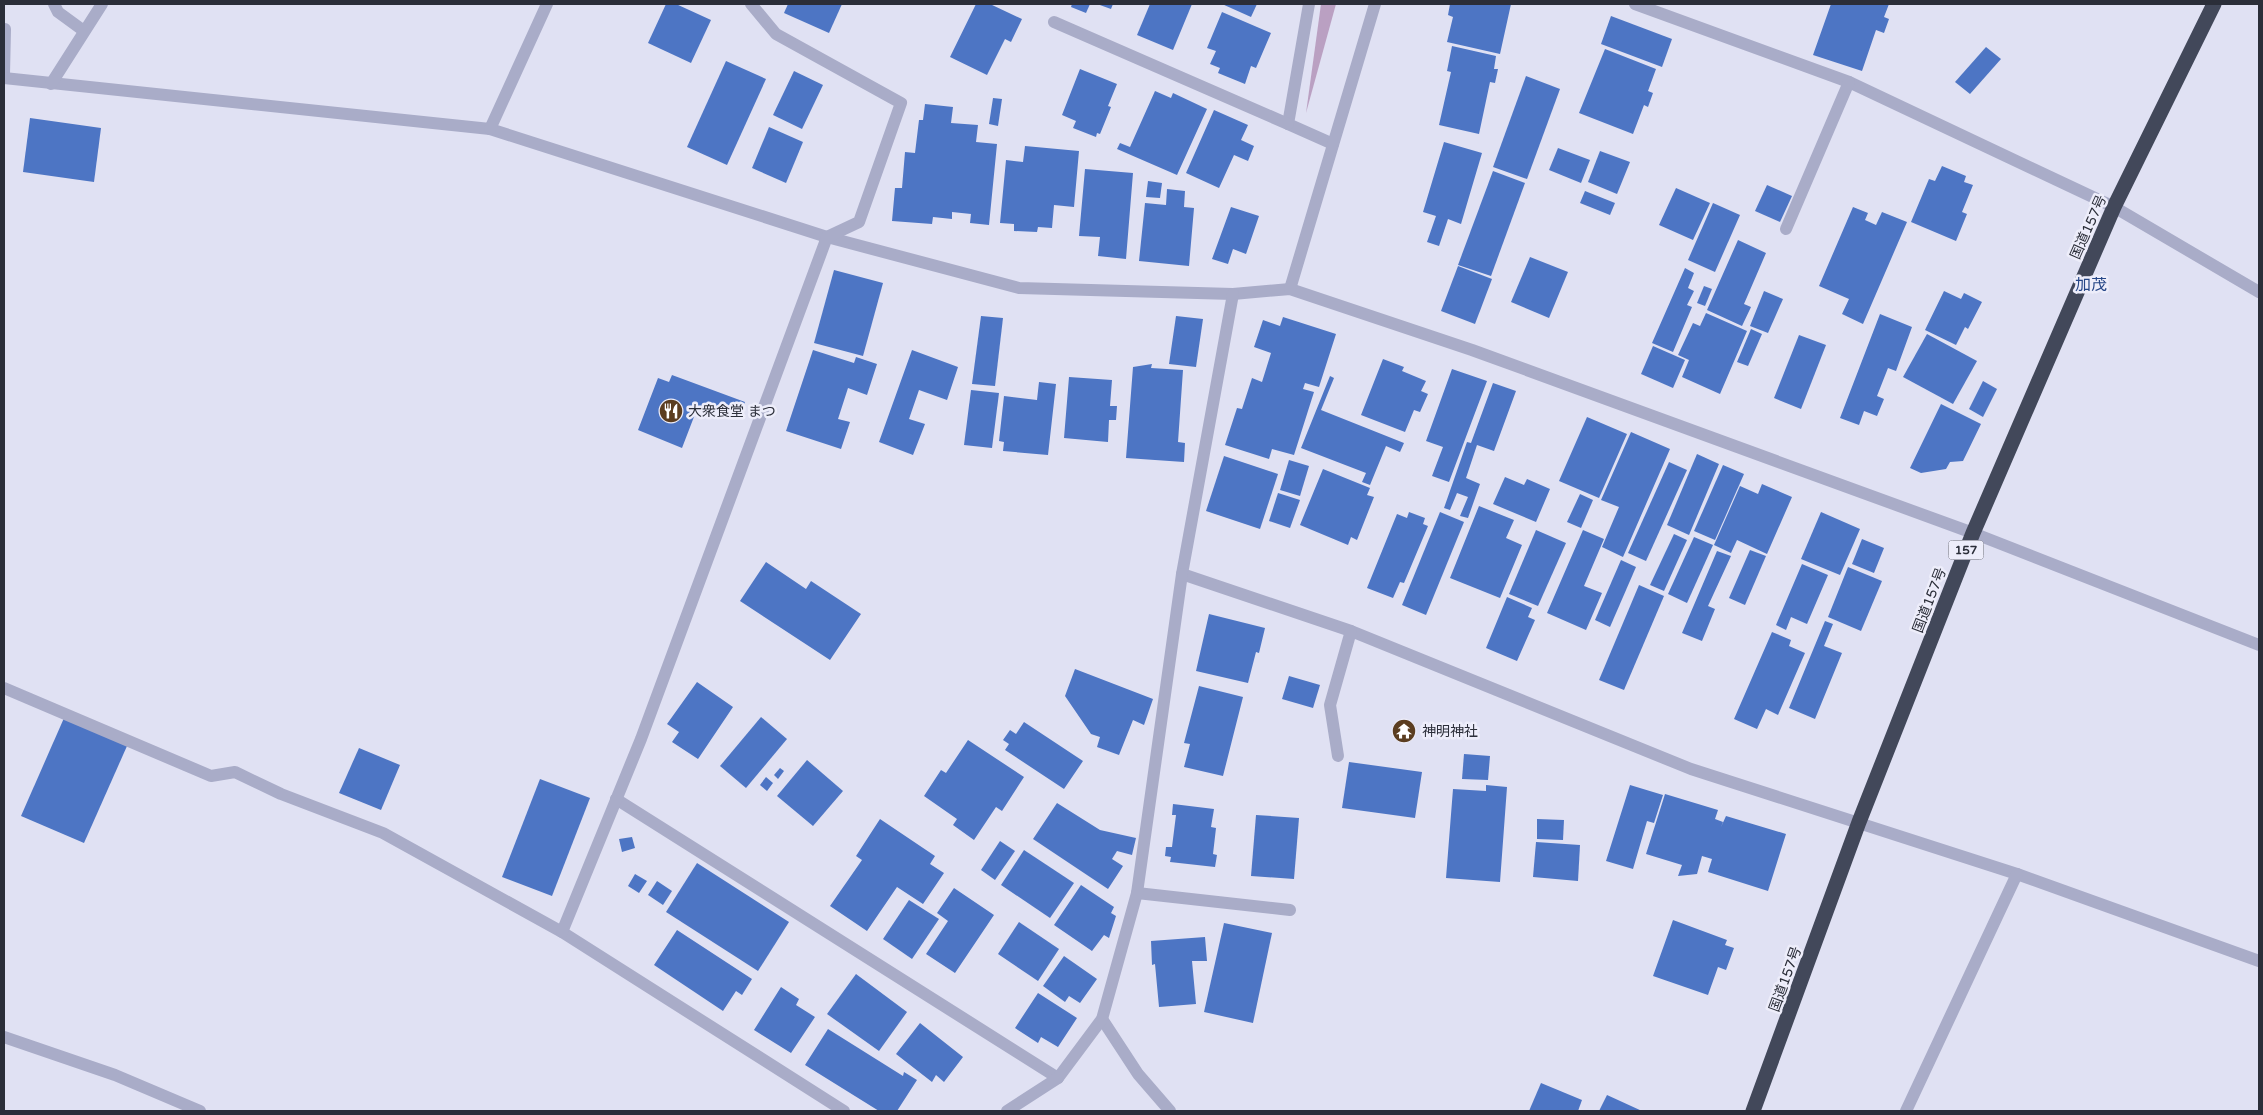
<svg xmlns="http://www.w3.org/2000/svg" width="2263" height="1115" viewBox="0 0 2263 1115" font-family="'Varela Round','Noto Sans JP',sans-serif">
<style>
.green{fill:#baa0c2}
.building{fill:#4d75c4}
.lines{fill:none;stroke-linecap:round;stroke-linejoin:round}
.minor{stroke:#a9acc8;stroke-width:12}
.highway{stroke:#42485a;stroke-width:15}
.labels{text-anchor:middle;stroke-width:5;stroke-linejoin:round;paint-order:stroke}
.shield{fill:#ededfa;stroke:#656773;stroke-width:1}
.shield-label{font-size:12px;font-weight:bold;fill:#2b2e39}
.street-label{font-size:14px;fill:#2b2e39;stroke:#ededfa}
.poi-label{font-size:14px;fill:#2b2e39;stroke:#ededfa;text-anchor:start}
.quarter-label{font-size:16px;fill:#254687;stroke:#ededfa}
</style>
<rect width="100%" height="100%" fill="#e0e1f3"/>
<polygon class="green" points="1321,4 1336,4 1306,113"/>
<g class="building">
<polygon points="666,4 676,4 711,20 691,63 648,43"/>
<polygon points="788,4 842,4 829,33 784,13"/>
<polygon points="976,4 990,4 1022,19 1011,42 1005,39 987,75 950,57"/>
<polygon points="1072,4 1090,4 1086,13 1071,7"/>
<polygon points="1097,4 1113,4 1111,9"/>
<polygon points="1150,4 1192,4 1173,50 1137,35"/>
<polygon points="1222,4 1257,4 1251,17"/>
<polygon points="1450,4 1511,4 1500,54 1447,42 1453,17 1448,15"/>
<polygon points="1831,4 1889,4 1884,17 1889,19 1884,33 1876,30 1862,71 1813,55"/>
<polygon points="1222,12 1271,33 1256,68 1251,66 1245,84 1218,73 1220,68 1210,64 1216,51 1207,48"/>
<polygon points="1611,16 1672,39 1662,67 1601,44"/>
<polygon points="1452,46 1496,56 1494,69 1498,69 1495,83 1490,82 1479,134 1439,125 1451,72 1447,71"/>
<polygon points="1986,47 2001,59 1970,94 1955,82"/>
<polygon points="1605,49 1656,69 1648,91 1653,93 1648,107 1644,105 1633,134 1579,113"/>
<polygon points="726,61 766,79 727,165 687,147"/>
<polygon points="1080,69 1117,84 1108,106 1111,107 1100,134 1097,133 1096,137 1073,128 1076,121 1062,115"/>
<polygon points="794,71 823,85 802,129 773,115"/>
<polygon points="1526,76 1560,89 1527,179 1493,167"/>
<polygon points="1155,91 1171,98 1173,93 1207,109 1177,175 1117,149 1120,143 1130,147"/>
<polygon points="993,98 1002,99 998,126 989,124"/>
<polygon points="925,104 953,107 951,123 978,125 976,142 997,144 989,225 970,223 971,214 952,212 952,219 933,217 932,224 892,221 895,188 902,188 905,152 915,153 919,120 923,120"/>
<polygon points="1214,110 1248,125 1241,140 1254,146 1248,161 1234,155 1219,188 1186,173"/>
<polygon points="30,118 101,128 94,182 23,172"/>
<polygon points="769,127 803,142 786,183 752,168"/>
<polygon points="1444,142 1482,153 1461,224 1448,219 1439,246 1427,242 1436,216 1423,212"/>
<polygon points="1025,146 1079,151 1074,207 1054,205 1052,228 1038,227 1037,232 1014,231 1014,224 1000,223 1006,160 1023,162"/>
<polygon points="1558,148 1590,160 1581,183 1549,170"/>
<polygon points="1600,151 1630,162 1617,194 1588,182"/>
<polygon points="1942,166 1966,176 1964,182 1973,185 1962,212 1967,214 1956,241 1911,222 1929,179 1935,181"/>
<polygon points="1085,169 1133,173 1126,259 1098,256 1100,237 1079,236"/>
<polygon points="1493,171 1525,183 1491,276 1458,265"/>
<polygon points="1148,181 1162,183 1160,198 1146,197"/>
<polygon points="1767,185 1792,196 1780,222 1755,211"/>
<polygon points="1676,188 1710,203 1693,240 1659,225"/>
<polygon points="1167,189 1185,191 1184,207 1194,208 1189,266 1139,261 1145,203 1166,205"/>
<polygon points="1585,191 1615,203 1610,215 1580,203"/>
<polygon points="1713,203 1740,215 1715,272 1688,260"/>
<polygon points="1231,207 1259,216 1246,254 1233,249 1228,264 1212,259"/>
<polygon points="1853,207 1868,213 1865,220 1876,225 1882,212 1907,222 1863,324 1842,314 1849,299 1819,286"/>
<polygon points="1738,240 1766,253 1744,304 1751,307 1742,326 1707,310"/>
<polygon points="1530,257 1568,272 1549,318 1511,302"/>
<polygon points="1458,266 1492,279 1475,324 1441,311"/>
<polygon points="1685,268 1694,273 1688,288 1694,291 1687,305 1692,307 1673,352 1652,343"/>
<polygon points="834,270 883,283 863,356 814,343"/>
<polygon points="1704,286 1712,289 1705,306 1697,303"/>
<polygon points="1764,291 1783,299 1768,333 1750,326"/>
<polygon points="1944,291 1961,299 1964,293 1982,302 1968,329 1965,327 1956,345 1925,330"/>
<polygon points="1706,313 1747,331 1720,394 1682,377 1689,360 1678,355 1693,323 1700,326"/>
<polygon points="1880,314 1912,327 1896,371 1888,368 1877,396 1884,399 1877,416 1864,411 1859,425 1840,418"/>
<polygon points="981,316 1003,318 995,386 972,384"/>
<polygon points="1176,316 1203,319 1196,367 1169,364"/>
<polygon points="1283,317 1336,334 1319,387 1305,383 1303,389 1314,392 1294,455 1272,449 1269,459 1225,445 1237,408 1242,409 1252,378 1262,382 1271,353 1254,347 1263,320 1280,326"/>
<polygon points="1751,329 1762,334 1748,366 1737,362"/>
<polygon points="1927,334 1977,361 1953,404 1903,377"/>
<polygon points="1799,335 1826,345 1801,409 1774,398"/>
<polygon points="1653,346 1685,360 1673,388 1641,374"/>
<polygon points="813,350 854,363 856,357 877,364 867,395 848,388 838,419 850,422 841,449 786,431"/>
<polygon points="912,350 958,367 947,400 919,390 909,419 925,424 913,455 879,442"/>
<polygon points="1383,359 1404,367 1402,371 1426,381 1421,391 1428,394 1420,412 1414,410 1405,432 1361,415"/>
<polygon points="1152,364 1151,368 1183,370 1178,442 1185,443 1184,462 1126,458 1133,367"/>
<polygon points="1452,369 1487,381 1449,482 1432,476 1443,447 1426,441"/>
<polygon points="672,375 745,402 738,417 711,407 709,413 697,409 682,448 638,430 658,378 669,382"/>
<polygon points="1330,376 1334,378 1321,410 1404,443 1400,452 1386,446 1370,485 1362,482 1366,473 1301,448"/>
<polygon points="1069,377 1112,380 1110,406 1117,406 1116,420 1109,420 1108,442 1064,438"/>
<polygon points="1983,381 1997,389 1983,417 1969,409"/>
<polygon points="1039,382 1056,384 1048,455 1003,451 1004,442 999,441 1004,396 1037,400"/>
<polygon points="1493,383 1516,391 1494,451 1477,445 1466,478 1480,484 1468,518 1460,516 1468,497 1457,493 1450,510 1444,508 1467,442 1471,443"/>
<polygon points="971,390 999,393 992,448 964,445"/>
<polygon points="1941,404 1981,424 1963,461 1950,462 1946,469 1921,473 1910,468"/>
<polygon points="1587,417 1627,434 1599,498 1559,481"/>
<polygon points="1631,432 1670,449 1623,557 1602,547 1619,507 1601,500"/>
<polygon points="1697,454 1719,464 1689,535 1667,525"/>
<polygon points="1224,456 1278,474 1260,529 1206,511"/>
<polygon points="1289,460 1309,466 1300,496 1280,490"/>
<polygon points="1669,462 1687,470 1646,561 1628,553"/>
<polygon points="1723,465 1744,474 1715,540 1694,531"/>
<polygon points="1323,469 1370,488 1367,495 1374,497 1357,540 1351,537 1348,545 1300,525"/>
<polygon points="1505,477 1524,485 1527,479 1550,489 1536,522 1493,504"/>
<polygon points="1762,484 1792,497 1767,554 1737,540 1731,553 1714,545 1740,486 1758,494"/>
<polygon points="1278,493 1300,500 1290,528 1269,521"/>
<polygon points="1580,494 1593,500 1581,528 1567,522"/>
<polygon points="1479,506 1514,520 1506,538 1522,545 1500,598 1450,578"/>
<polygon points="1409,512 1425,518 1423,524 1428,526 1404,583 1400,582 1393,598 1367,588 1397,514 1407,518"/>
<polygon points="1440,512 1464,522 1426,615 1402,605"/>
<polygon points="1821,512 1860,529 1840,575 1801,559"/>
<polygon points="1536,530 1566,543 1538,606 1509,594"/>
<polygon points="1583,530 1604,539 1584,586 1602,593 1586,630 1547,613"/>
<polygon points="1674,534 1687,540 1664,591 1650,585"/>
<polygon points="1694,537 1713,545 1687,603 1668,594"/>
<polygon points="1862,539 1884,548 1874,573 1852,564"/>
<polygon points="1750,550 1766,556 1745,605 1729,598"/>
<polygon points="1717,551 1731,556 1708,606 1715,609 1702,641 1682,633"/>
<polygon points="1621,560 1636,567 1610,627 1595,620"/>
<polygon points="766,562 806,589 811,581 861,614 830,660 740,601"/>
<polygon points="1802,564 1828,575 1807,624 1791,617 1786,630 1776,625"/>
<polygon points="1848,567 1882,581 1861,631 1828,617"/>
<polygon points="1639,585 1664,596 1624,690 1599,680"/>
<polygon points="1507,597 1532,608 1528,617 1535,620 1517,661 1486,648"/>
<polygon points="1209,614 1265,628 1259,653 1256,652 1248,683 1196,671"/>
<polygon points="1825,621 1833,624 1824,646 1842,653 1815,719 1789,708"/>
<polygon points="1772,632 1791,640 1789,646 1805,653 1778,715 1766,709 1757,729 1734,719"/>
<polygon points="1075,669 1153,699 1144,725 1133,720 1119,755 1097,747 1100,737 1091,734 1065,696"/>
<polygon points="1289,676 1320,685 1313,708 1282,699"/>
<polygon points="697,682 733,707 698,759 672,742 679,732 667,724"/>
<polygon points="1199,686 1243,697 1223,776 1184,767 1190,744 1184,743"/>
<polygon points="761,717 787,739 746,788 720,766"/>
<polygon points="64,718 127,746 84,843 21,816"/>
<polygon points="1024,722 1083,761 1064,789 1005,750 1009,744 1003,740 1010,730 1016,734"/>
<polygon points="968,740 1024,777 1002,811 996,807 974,840 953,825 957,819 924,796 941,770 946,773"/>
<polygon points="359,748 400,765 381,810 339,793"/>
<polygon points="1464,754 1490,756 1488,780 1462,779"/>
<polygon points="807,760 843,791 813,826 777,796"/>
<polygon points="1349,762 1422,772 1415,818 1342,808"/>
<polygon points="780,768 784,771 778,779 774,775"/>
<polygon points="766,777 773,783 767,791 760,785"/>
<polygon points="540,779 590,798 552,896 502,877"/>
<polygon points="1486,785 1507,787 1500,882 1446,878 1453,789 1486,791"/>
<polygon points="1630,785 1663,795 1654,823 1647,821 1633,869 1606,861"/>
<polygon points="1665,794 1718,810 1715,819 1723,822 1721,827 1726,816 1786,834 1768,891 1708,872 1712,859 1702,856 1697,874 1678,876 1682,865 1646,854"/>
<polygon points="1057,803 1100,830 1136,838 1132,855 1117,851 1112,859 1123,866 1108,889 1033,839"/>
<polygon points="1173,804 1214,809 1211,827 1216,828 1213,854 1217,855 1215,867 1170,862 1171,857 1165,856 1166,847 1172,847 1176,815 1172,815"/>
<polygon points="1256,815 1299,818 1294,879 1251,876"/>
<polygon points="880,819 935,856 930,864 944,873 923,904 897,887 867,931 830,906 862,860 856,856"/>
<polygon points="1537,819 1564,820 1563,840 1537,839"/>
<polygon points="632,837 635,848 622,852 619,839"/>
<polygon points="1000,841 1015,851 995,880 981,870"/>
<polygon points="1536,842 1580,845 1578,881 1533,877"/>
<polygon points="1024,850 1074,883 1050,918 1001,885"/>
<polygon points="697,863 789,922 758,971 666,912"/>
<polygon points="635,874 647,881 639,893 628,886"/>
<polygon points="657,881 672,891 663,905 648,895"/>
<polygon points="1081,885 1114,907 1111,913 1116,916 1109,938 1104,935 1092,951 1054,925"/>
<polygon points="954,888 994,915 955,973 926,954 948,921 937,913"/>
<polygon points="909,900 939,919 912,959 883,939"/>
<polygon points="1673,920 1727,940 1725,945 1734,948 1726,970 1718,967 1708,995 1653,976"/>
<polygon points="1019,922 1059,949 1038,981 998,954"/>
<polygon points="1224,923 1272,933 1253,1023 1204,1012"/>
<polygon points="677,930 752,979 742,995 736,991 723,1011 654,965"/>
<polygon points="1205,937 1207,961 1192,961 1196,1004 1159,1007 1155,964 1152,965 1151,941"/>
<polygon points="1064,956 1097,979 1080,1003 1069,996 1065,1002 1043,986"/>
<polygon points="856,974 907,1012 879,1051 827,1014"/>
<polygon points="781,987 799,999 796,1005 815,1017 791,1053 754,1030"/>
<polygon points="1038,993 1077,1018 1058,1047 1041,1037 1038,1043 1015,1028"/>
<polygon points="920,1023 963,1057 944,1082 936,1075 932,1082 896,1054"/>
<polygon points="828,1029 903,1076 904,1072 917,1080 897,1111 879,1111 805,1065"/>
<polygon points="1541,1083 1582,1100 1578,1111 1529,1111"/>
<polygon points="1607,1095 1642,1111 1599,1111"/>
</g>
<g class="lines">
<g class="minor">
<polyline points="54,4 58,12 84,31"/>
<polyline points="1309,4 1288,124 1333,144"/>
<polyline points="1635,4 1849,82 2114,207 2259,292"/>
<polyline points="1054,22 1288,124"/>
<polyline points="4,29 5,29 4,74"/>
<polyline points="4,78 490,129 827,237 1019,288 1233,294 1290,289 1472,350 1973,533 2259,645"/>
<polyline points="51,84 102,4"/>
<polyline points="490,129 547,4"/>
<polyline points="1786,229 1849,82"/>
<polyline points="1290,289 1375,4"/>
<polyline points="1233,294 1182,574 1351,631 1691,769 2017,874 2259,961"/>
<polyline points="4,688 211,776 235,772 281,794 383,833 562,932 844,1111"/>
<polyline points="1338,756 1330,705 1351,631"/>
<polyline points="616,799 1058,1078"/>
<polyline points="1137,893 1290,910"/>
<polyline points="562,932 641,739 827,237 859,222 901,103 776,34 751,4"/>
<polyline points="1102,1019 1138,1074 1170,1111"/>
<polyline points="4,1037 115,1075 200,1111"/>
<polyline points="1007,1111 1058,1078 1102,1019 1137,893 1182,574"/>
<polyline points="1906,1111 2017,874"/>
</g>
<polyline class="highway" points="1753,1111 1859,822 1973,533 2114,207 2214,4"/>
</g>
<defs>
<g id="restaurant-disc" transform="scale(1.25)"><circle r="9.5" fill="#5b3d20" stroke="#ededfa"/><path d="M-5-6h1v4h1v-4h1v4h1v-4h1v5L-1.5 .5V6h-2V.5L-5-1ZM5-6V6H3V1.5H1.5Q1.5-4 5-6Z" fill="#fff"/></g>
<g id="temple-disc" transform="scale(1.25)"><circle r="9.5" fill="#5b3d20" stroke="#ededfa"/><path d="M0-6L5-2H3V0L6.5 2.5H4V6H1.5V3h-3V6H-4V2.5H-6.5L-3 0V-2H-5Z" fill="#fff"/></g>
</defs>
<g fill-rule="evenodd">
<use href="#restaurant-disc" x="671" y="411"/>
<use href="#temple-disc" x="1404" y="731"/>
</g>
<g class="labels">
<rect class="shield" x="1948.5" y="540.5" width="35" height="19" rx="4"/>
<g class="shield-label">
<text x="1966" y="554">157</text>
</g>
<g class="street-label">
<text transform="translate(2088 227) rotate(-66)" y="5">国道157号</text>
<text transform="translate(1929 600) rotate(-69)" y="5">国道157号</text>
<text transform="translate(1785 979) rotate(-70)" y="5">国道157号</text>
</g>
<g class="poi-label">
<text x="688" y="416">大衆食堂 まつ</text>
<text x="1422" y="736">神明神社</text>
</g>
<g class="quarter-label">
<text x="2091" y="290">加茂</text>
</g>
</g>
<rect width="2263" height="1115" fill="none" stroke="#2b2e39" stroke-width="10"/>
</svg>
